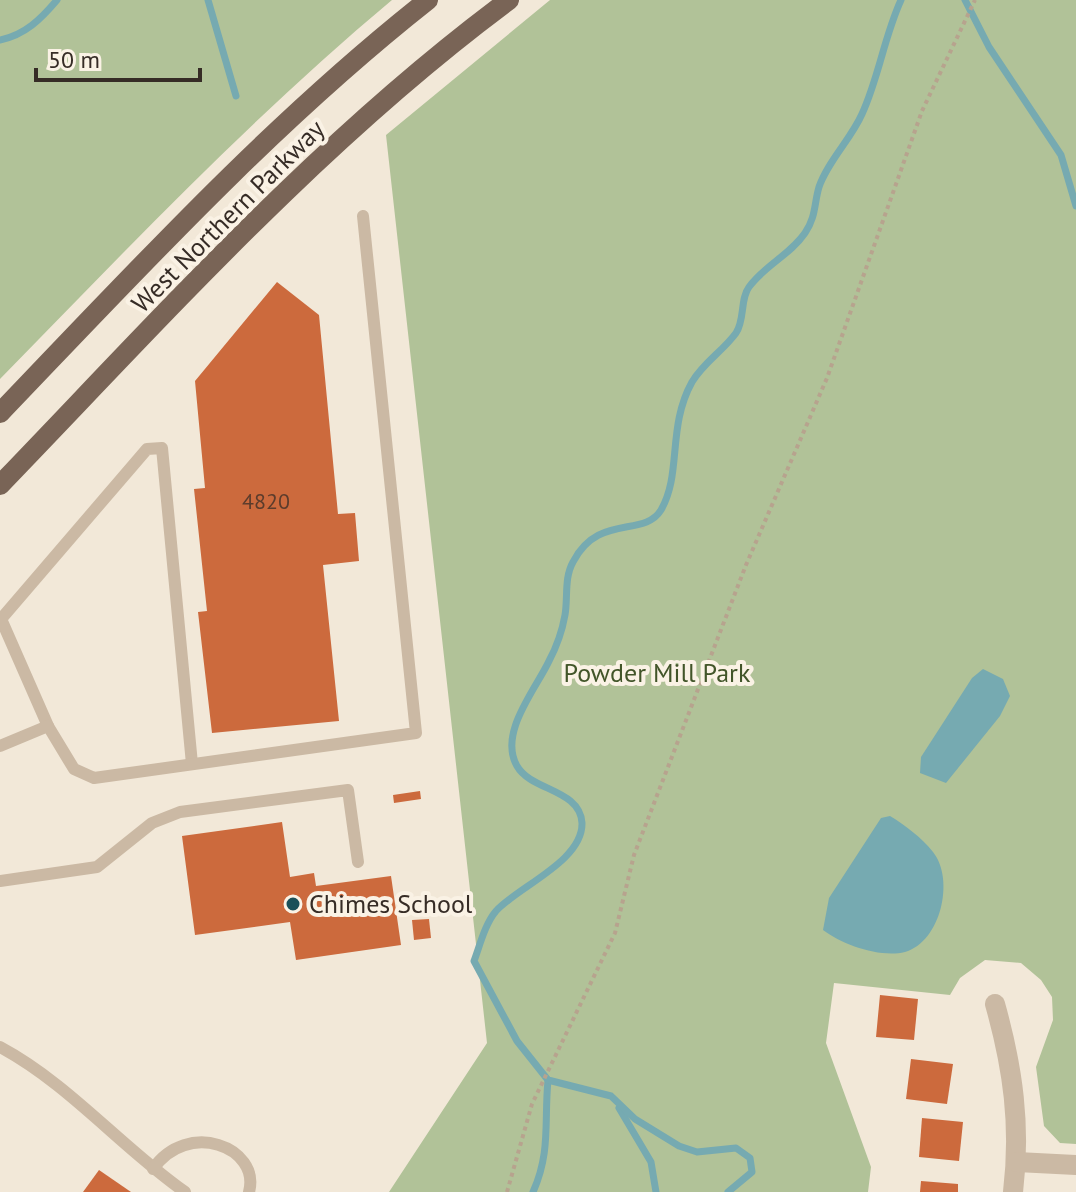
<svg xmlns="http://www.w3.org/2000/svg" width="1076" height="1192" viewBox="0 0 1076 1192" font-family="'PT Sans',sans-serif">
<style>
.green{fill:#b1c298}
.water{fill:#76aab1}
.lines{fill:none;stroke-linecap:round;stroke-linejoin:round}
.stream{stroke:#76aab1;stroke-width:7}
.building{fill:#cc6a3d}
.path{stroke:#b7a38e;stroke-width:4;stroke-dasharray:4 4;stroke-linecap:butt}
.service{stroke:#cbb9a4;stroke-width:12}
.minor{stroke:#cbb9a4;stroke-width:20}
.primary{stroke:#796456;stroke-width:20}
.poi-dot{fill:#1a5059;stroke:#faf2e5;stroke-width:3}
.labels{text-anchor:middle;stroke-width:8;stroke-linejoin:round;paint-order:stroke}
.number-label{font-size:22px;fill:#5c3c2c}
.street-label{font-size:26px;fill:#362c26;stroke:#faf2e5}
.park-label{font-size:26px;fill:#425529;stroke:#faf2e5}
.poi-label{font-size:26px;fill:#362c26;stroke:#faf2e5;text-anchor:start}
</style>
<rect width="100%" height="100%" fill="#f2e8d8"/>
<g class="green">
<path d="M0,0H392C252,117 127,249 0,379Z"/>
<polygon points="550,0 1076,0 1076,1144 1060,1143 1044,1126 1036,1067 1053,1020 1052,997 1041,980 1021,963 985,960 960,978 950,995 834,983 826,1043 871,1167 868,1192 389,1192 487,1043 386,135"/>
</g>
<g class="water">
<polygon points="983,669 1003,679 1010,696 1000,716 946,783 920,773 921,757 972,678"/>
<path d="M890,816C905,825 922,838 933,852C955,879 941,942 905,952C880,958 843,945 823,930L829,898L881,818Z"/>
</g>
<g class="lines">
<g class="stream">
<polyline points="208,0 236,96"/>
<polyline points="965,0 989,47 1061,155 1076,206"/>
<path d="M0,40C25,35 41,19 57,0"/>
<polyline points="619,1108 651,1162 656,1192"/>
<path d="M533,1192C551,1152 544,1122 548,1080"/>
<path d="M728,1192L752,1172L750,1158L736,1148L697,1152L679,1146L635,1119L611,1096L548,1080L517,1041L474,961C480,945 485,924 496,911C519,886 583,861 582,823C580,789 531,791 517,766C498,733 536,689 549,661C557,646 562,632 565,615C568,598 564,578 573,562C598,513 644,538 661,510C682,474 667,427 692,382C704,362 723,351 736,333C745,320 740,299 749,287C765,265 790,255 805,233C816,217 814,204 819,187C828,161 851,139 862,114C879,77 884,37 901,0"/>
</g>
</g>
<g class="building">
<polygon points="277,282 319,315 338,514 355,513 359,561 323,565 339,721 212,733 198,612 207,611 194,489 205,488 195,381"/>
<polygon points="420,791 421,799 394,803 393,795"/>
<polygon points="282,822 290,877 314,873 316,886 391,876 401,945 296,960 290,922 195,935 182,836"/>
<polygon points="429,919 431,938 414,940 412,920"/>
<polygon points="880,995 918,999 914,1040 876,1037"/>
<polygon points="911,1059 953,1064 947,1104 906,1099"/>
<polygon points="922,1118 963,1122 959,1161 919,1157"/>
<polygon points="99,1170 131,1192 83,1192"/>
<polygon points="921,1181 958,1184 958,1192 920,1192"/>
</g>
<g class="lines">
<polyline class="path" points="507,1192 532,1104 615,933 634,855 746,565 827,378 922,111 975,0"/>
<g class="service">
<polyline points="48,726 1,619 147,449 162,448 192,764"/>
<polyline points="0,746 48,726 74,769 94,778 416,733 363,216"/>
<polyline points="0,881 97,867 152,823 180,812 348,790 358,862"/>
<path d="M0,1047C69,1084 121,1147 185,1192"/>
<path d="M153,1169C187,1119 261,1147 249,1192"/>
</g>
<g class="minor">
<path d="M995,1004C1013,1068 1021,1126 1013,1192"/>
<polyline points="1017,1162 1076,1165"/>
</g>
<g class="primary">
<path d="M0,413C137,270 272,123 428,0"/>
<path d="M0,485C162,317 320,140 509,0"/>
</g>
</g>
<circle class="poi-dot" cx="293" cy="904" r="8"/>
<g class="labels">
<g class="number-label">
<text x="266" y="509">4820</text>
</g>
<g class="street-label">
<text transform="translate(228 216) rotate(-45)" y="9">West Northern Parkway</text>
</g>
<g class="park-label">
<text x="657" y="682">Powder Mill Park</text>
</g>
<g class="poi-label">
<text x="309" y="913">Chimes School</text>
</g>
</g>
<path d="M36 68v12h164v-12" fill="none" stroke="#362c26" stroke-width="4"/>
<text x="48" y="68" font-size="24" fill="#362c26" stroke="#faf2e5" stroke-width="6" paint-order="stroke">50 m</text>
</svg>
